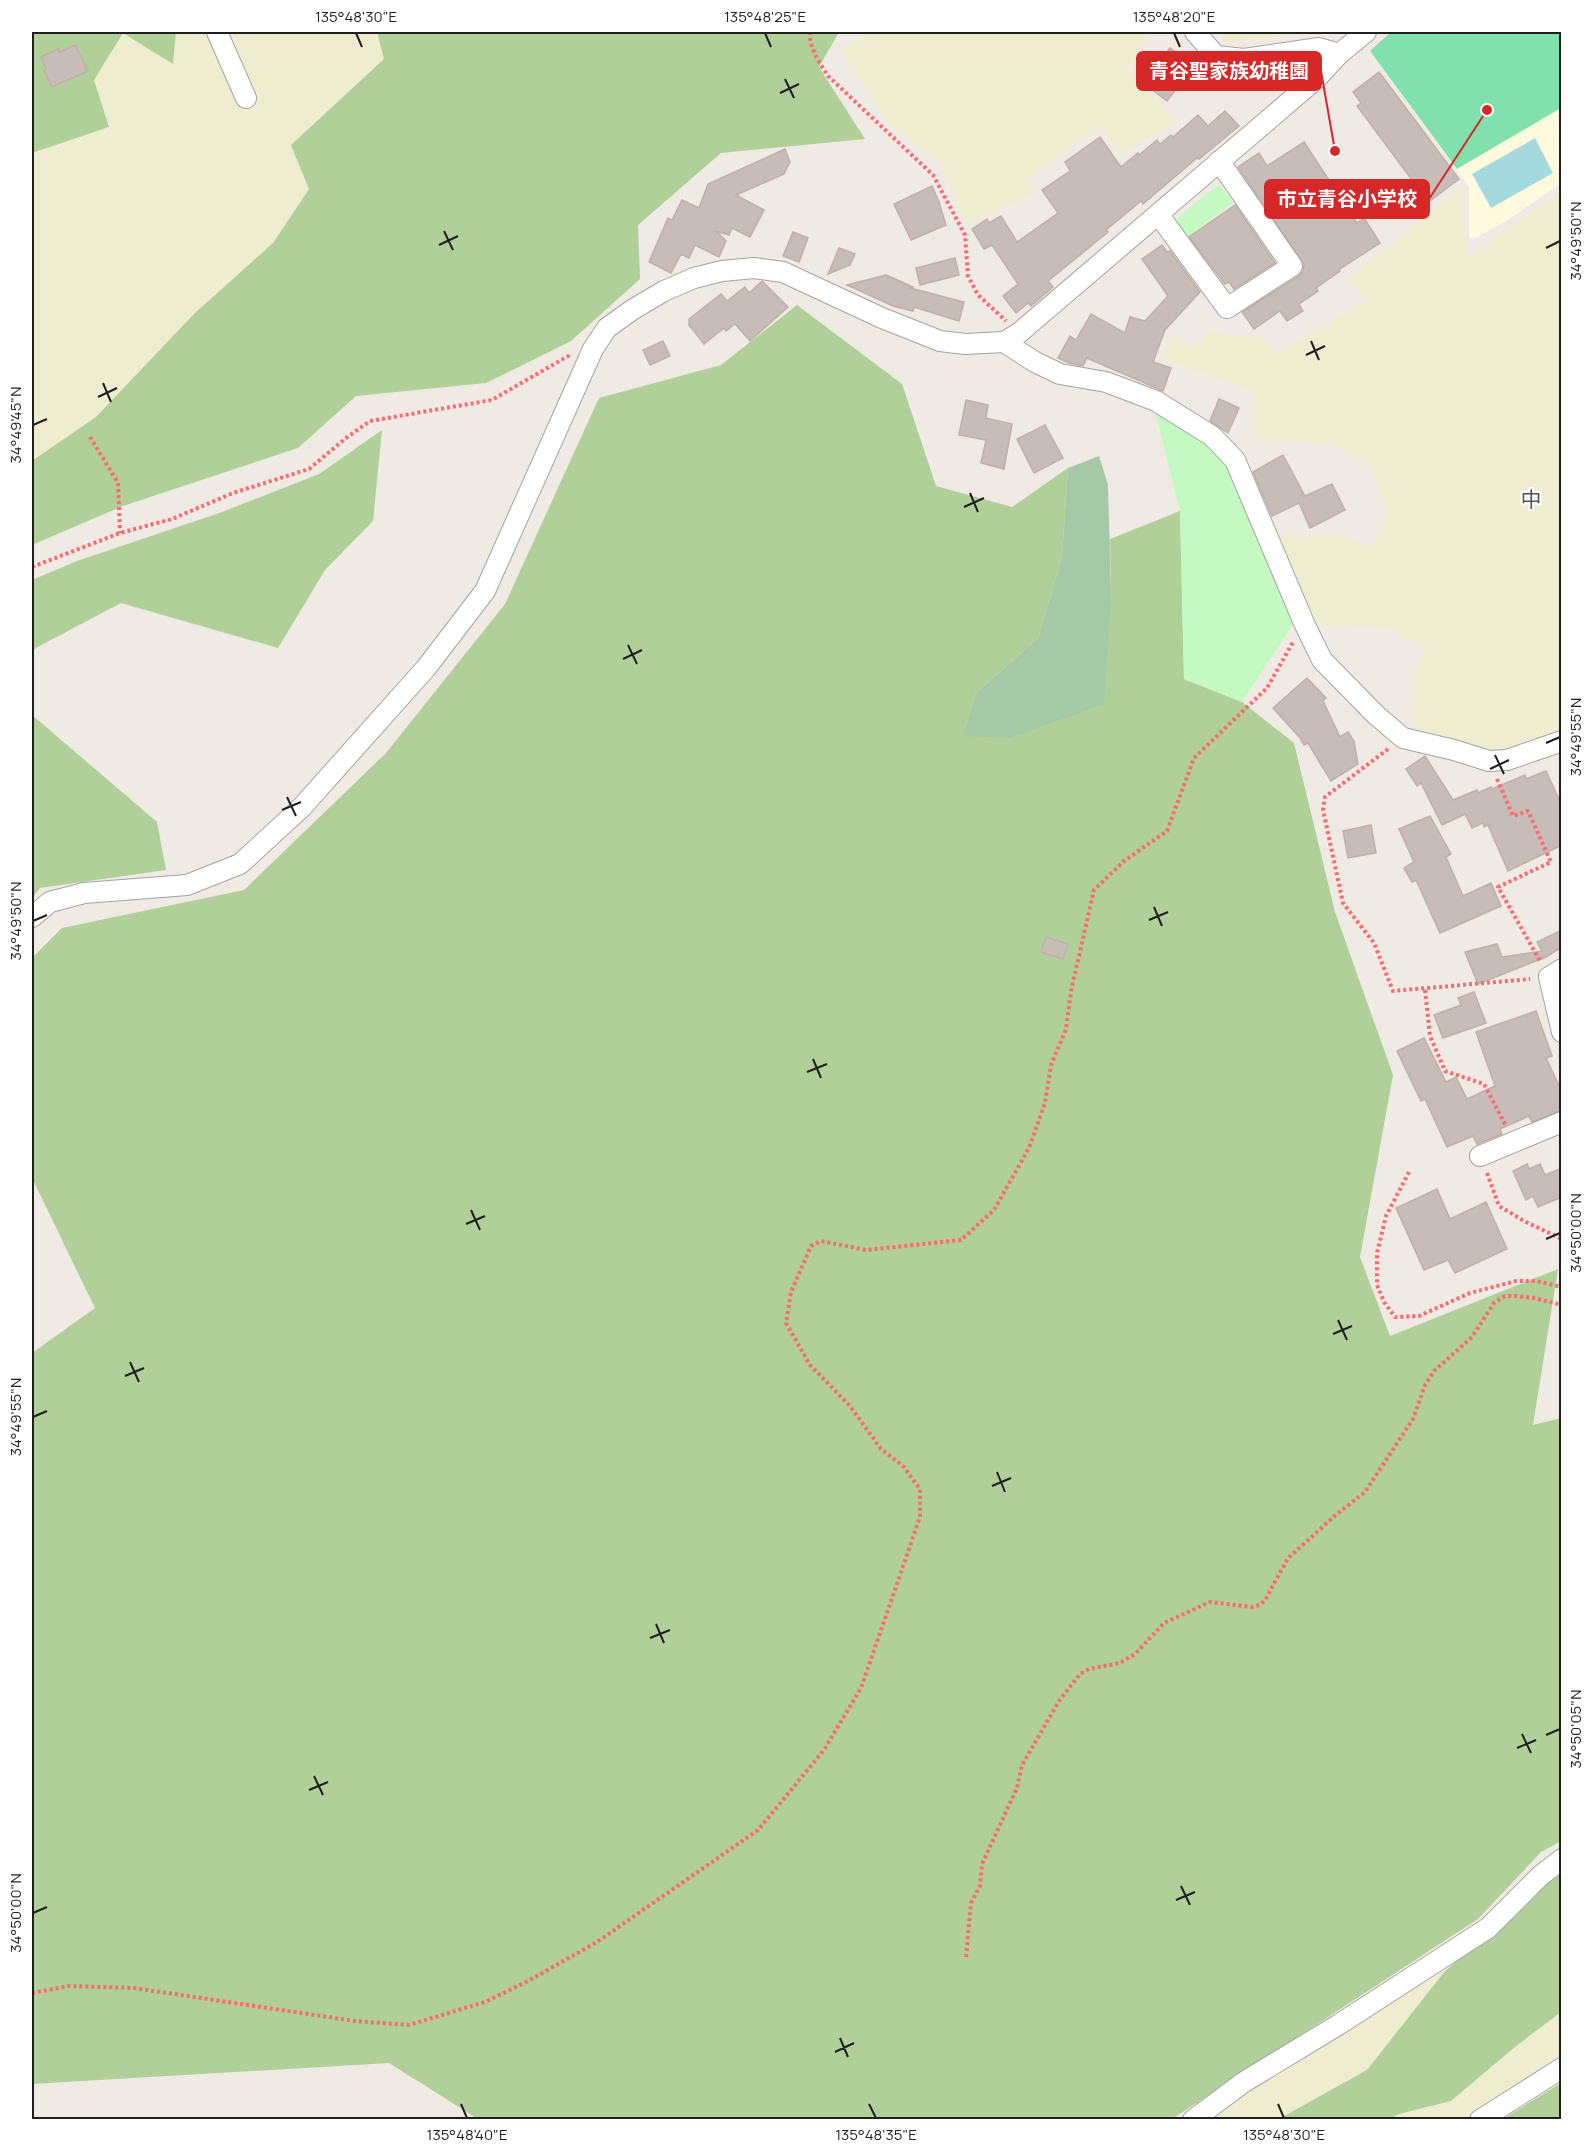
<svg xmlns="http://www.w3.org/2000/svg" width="1593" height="2151" viewBox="0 0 1593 2151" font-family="Manrope,'Noto Sans JP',sans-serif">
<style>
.education{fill:#fffade}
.farmland{fill:#eeedd0}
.forest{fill:#b0cf99}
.cemetery{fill:#a5c9a6}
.park{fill:#c4fac1}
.pitch{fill:#82dfae}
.water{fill:#a4d9de}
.building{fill:#c7bcb8;stroke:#c1afa7;stroke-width:1.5}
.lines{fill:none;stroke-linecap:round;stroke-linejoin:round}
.street-casing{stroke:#a3a3a3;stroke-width:22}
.path{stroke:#fb6a6f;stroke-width:4;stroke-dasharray:3 3;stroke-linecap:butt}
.street{stroke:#fff;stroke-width:20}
.ticks{fill:none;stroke:#1f1f1f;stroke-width:2}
.labels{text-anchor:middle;stroke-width:4.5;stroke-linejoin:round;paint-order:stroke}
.quarter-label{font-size:21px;fill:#525252;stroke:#fff}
.leader{fill:none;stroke:#d62828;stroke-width:2}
.callout-dot{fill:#d62828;stroke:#fff;stroke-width:2}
.callout{fill:#d62828;stroke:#d62828;stroke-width:2}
.callout-label{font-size:20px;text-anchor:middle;font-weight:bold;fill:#fff}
.neatline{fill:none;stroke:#1f1f1f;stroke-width:2}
.ticks-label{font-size:15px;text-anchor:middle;fill:#1f1f1f}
</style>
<rect width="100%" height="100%" fill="#f0eae5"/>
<polygon class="education" points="1391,32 1561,32 1561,183 1508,220 1473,239 1469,236 1469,187 1370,51"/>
<g class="farmland">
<polygon points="176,32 377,32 384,59 291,145 309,189 273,243 194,314 96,417 32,461 32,153 109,127 94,80 123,33 173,63"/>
<polygon points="866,32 1151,32 1126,69 1177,122 1121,153 1100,126 1027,179 1033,194 967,224 940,164 886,121 840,51"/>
<polygon points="1219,32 1314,32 1225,43"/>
<polygon points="1461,188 1466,258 1561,192 1561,731 1489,751 1416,729 1414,675 1423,648 1391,629 1316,625 1277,537 1336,535 1372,546 1387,516 1371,465 1325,442 1255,441 1253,390 1164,360 1170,332 1190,346 1214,331 1234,336 1258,335 1277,354 1365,301 1348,278"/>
<polygon points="1445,1971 1367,2070 1277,2119 1207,2120 1245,2093"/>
<polygon points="1561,2012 1561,2054 1460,2119 1389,2120 1399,2114 1451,2101 1516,2046"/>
</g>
<g class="forest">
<polygon points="32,32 176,32 173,64 123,33 94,80 109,127 32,153"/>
<polygon points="377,32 839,32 819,67 865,139 721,153 638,225 640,279 571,341 486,383 356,396 298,448 123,506 32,545 32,461 96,417 194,314 273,243 309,189 291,145 384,59"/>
<polygon points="797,305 902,384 936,486 1012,507 1068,468 1062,557 1038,638 976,693 965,736 1111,593 1110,539 1180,511 1184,679 1242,702 1294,743 1335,912 1393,1075 1360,1257 1390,1336 1558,1269 1533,1425 1561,1418 1561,1841 1541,1852 1478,1919 1172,2119 478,2119 389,2063 32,2084 32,1353 95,1308 32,1178 32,958 62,928 244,890 386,753 505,604 599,398 721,365"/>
<polygon points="382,430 373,521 325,570 278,648 121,603 32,650 32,580 77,561 222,512 319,474"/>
<polygon points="32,715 157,822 166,870 40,888 32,898"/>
<polygon points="1561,1871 1561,2012 1516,2046 1451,2101 1399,2114 1389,2119 1277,2120 1367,2070 1445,1971"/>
<polygon points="1561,2083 1561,2119 1503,2119"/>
</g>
<polygon class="cemetery" points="1099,456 1108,485 1111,593 1104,704 1010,738 964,736 976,693 1038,638 1062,557 1068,468"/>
<g class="park">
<polygon points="1219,185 1233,202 1186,238 1173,221"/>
<polygon points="1154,406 1207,441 1232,469 1295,621 1242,702 1184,679 1180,511"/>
</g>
<polygon class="pitch" points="1391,32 1561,32 1561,108 1457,169 1370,51"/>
<polygon class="water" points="1535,138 1553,173 1491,208 1472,174"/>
<g class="building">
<polygon points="75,45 88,71 52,87 44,70 46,69 41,57 58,49 60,52"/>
<polygon points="1170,48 1194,66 1167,101 1143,83"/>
<polygon points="1379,72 1459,179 1427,203 1416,190 1418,188 1357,106 1361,103 1353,92"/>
<polygon points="1225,111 1239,126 1199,159 1197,158 1143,204 1141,201 1106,230 1108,232 1048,281 1053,287 1031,306 1028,303 1016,313 1003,296 1018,284 992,245 984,249 972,229 987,219 989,223 1001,216 1017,242 1058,213 1042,190 1070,171 1065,162 1100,137 1121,167 1138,153 1139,155 1157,140 1160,144 1171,135 1173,137 1198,115 1208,126"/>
<polygon points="1304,142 1357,223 1364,218 1380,243 1338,270 1340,271 1316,288 1318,291 1299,304 1303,311 1287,321 1280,311 1254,329 1242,312 1299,276 1303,271 1304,265 1238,167 1259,153 1267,166"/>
<polygon points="785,149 790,162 784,174 736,195 764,210 750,237 732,228 729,235 716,231 726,241 719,257 695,245 689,258 681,254 671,273 649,262 668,218 672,220 682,200 699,208 708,184"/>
<polygon points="932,186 939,202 946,225 911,240 894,204"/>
<polygon points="1235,205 1275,263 1234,289 1229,282 1225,284 1189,237"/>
<polygon points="793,232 808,238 799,262 783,256"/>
<polygon points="1162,245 1167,252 1170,251 1200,292 1165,330 1153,362 1171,368 1163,391 1087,358 1083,366 1069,363 1058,358 1070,336 1076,340 1091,314 1125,333 1130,317 1145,321 1168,296 1142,259"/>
<polygon points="839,248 855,254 850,265 828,274"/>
<polygon points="955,258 959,275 920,285 916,268"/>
<polygon points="886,275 913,287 910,288 964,302 959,321 914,307 913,311 893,306 847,285"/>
<polygon points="762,281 788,307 750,341 735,324 726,331 724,328 704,344 689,325 689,319 721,294 727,301 745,287 749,293"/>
<polygon points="663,341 670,356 650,365 643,350"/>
<polygon points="1219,399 1239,408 1228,433 1210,421"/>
<polygon points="966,400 988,405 986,418 1012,424 1004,469 981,463 986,440 959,435"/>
<polygon points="1045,425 1063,458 1034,473 1017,439"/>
<polygon points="1283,455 1305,496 1332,484 1345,510 1310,528 1299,503 1272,516 1253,472"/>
<polygon points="1307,678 1326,698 1323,701 1340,737 1348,732 1354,741 1358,764 1331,781 1308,743 1304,745 1300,738 1273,708"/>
<polygon points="1425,756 1453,800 1477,790 1478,793 1491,787 1492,789 1525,775 1526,779 1546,771 1562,806 1562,845 1508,871 1488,825 1484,827 1483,823 1472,828 1465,814 1442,825 1421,783 1417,786 1406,769"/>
<polygon points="1430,816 1451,854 1446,857 1463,896 1491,883 1501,906 1440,933 1416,880 1412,882 1404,868 1414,862 1399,829"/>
<polygon points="1371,825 1376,853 1348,858 1343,831"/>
<polygon points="1562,930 1562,947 1546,957 1478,984 1465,952 1497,944 1502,957 1542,951 1537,942"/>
<polygon points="1046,937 1068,944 1063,959 1041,952"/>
<polygon points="1474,992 1486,1023 1443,1038 1434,1015 1461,1005 1458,998"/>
<polygon points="1536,1011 1552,1056 1546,1058 1562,1092 1562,1110 1532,1122 1529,1116 1500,1129 1502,1134 1477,1144 1473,1136 1447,1147 1425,1099 1421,1101 1397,1051 1424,1038 1446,1082 1456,1077 1467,1099 1495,1086 1476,1032"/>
<polygon points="1527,1164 1529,1169 1540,1164 1545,1175 1562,1168 1562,1197 1538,1207 1533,1196 1526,1200 1513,1171"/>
<polygon points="1437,1189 1450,1219 1486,1202 1507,1249 1455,1273 1448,1260 1424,1270 1396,1208"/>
</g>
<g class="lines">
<g class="street-casing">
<g id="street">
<polyline points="217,32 246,98"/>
<polyline points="1195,32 1216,56 1244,59 1319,48 1339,54"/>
<polyline points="1158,214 1227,308 1292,266 1219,161"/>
<polyline points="1004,342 1035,362 1060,374 1106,382 1156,401 1212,436 1235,460 1304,623 1322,660 1376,715 1403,738 1454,750 1489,761 1507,760 1562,741"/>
<polyline points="32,917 50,902 84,893 187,885 240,864 301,808 426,668 485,591 593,349 607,328 632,310 664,291 694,278 722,271 754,268 783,272 882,318 940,341 965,344 1004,342 1019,333 1316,79 1339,54 1366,32"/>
<polyline points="1562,969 1549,977 1562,1032"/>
<polyline points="1480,1156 1562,1122"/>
<polyline points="1193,2120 1244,2082 1338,2025 1488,1928 1540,1876 1562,1859"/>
<polyline points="1480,2120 1562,2068"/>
</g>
</g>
<g class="path">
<path d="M810,32C809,48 819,62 828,76L933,175L965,235L968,276L978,295L1006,321"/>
<polyline points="90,437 118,483 120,533"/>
<polyline points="32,567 120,533 172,519 233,493 309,469 346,438 370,421 492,400 570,355"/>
<polyline points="1388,749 1325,797 1323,810 1343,903 1374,943 1393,991 1530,979"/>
<polyline points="1497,779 1513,816 1528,811 1551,862 1498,887 1540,961"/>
<polyline points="1425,990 1430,1036 1445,1071 1484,1084 1506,1126"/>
<polyline points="1409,1172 1386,1216 1377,1253 1377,1285 1384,1302 1395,1317 1419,1316 1470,1293 1516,1281 1536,1281 1562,1287"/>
<polyline points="1487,1173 1499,1206 1526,1222 1562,1239"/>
<polyline points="966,1957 971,1903 980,1886 982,1864 1017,1788 1022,1765 1059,1701 1080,1674 1089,1669 1120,1663 1135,1654 1164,1623 1210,1602 1252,1607 1260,1605 1265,1600 1288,1558 1337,1514 1365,1492 1413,1419 1425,1385 1435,1370 1472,1337 1494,1303 1505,1296 1516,1296 1534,1298 1562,1305"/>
<polyline points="32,1993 69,1986 134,1988 355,2021 409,2025 485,2002 528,1981 597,1942 758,1830 824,1750 861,1688 920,1517 920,1489 903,1466 881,1449 850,1406 810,1365 786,1323 791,1292 811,1246 821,1241 866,1250 961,1240 994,1210 1029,1148 1045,1103 1051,1065 1066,1029 1071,991 1094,890 1124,861 1167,831 1194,758 1267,688 1293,642"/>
</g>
<use href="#street" class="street"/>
</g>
<path class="ticks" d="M356,33L362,47M765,33L771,47M1174,33L1180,47M785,79L794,98M780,93L799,84M444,231L453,250M439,245L458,236M1546,248L1560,241M1311,341L1319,360M1306,355L1325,346M103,383L111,402M98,397L117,388M33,425L47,419M970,493L978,512M964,507L984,498M628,645L637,664M623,659L642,650M1546,743L1560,737M1495,755L1504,774M1490,769L1509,760M287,797L296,816M282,810L301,802M1154,907L1162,926M1149,920L1168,912M33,921L47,915M813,1059L821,1078M807,1072L827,1064M471,1210L480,1230M466,1224L485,1216M1546,1239L1560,1233M1338,1320L1347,1340M1333,1334L1352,1326M130,1362L139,1382M125,1376L144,1368M33,1417L47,1411M997,1472L1005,1492M992,1486L1011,1478M656,1624L664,1643M650,1638L670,1630M1522,1734L1531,1753M1546,1735L1560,1729M1517,1748L1536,1740M314,1776L323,1795M309,1790L328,1782M1181,1886L1190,1905M1176,1900L1195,1892M33,1913L47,1907M840,2038L848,2057M835,2052L854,2043M461,2104L467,2118M869,2104L876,2118M1278,2104L1284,2118"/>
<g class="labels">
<g class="quarter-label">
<text x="1531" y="507">中</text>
</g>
</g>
<path class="leader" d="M1335 151L1321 71M1487 110L1429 199"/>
<g class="callout-dot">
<circle cx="1335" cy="151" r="6"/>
<circle cx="1487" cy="110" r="6"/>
</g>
<g class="callout">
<rect x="1137" y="52" width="184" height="38" rx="6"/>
<rect x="1265" y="180" width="164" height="38" rx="6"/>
</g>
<g class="callout-label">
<text x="1229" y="78">青谷聖家族幼稚園</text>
<text x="1347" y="206">市立青谷小学校</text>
</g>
<rect width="1593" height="2151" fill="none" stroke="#ffffff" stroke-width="66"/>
<rect x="33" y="33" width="1527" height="2085" class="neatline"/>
<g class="ticks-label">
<text x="356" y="22">135°48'30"E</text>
<text x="765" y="22">135°48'25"E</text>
<text x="1174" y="22">135°48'20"E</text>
<text transform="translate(1576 241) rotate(-90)" y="5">34°49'50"N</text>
<text transform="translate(16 425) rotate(-90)" y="5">34°49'45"N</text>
<text transform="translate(1576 737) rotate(-90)" y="5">34°49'55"N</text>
<text transform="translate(16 921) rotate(-90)" y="5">34°49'50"N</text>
<text transform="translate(1576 1233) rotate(-90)" y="5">34°50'00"N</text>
<text transform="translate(16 1417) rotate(-90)" y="5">34°49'55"N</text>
<text transform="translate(1576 1729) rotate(-90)" y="5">34°50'05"N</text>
<text transform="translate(16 1913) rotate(-90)" y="5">34°50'00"N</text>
<text x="467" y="2140">135°48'40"E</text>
<text x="876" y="2140">135°48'35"E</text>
<text x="1284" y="2140">135°48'30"E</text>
</g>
</svg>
